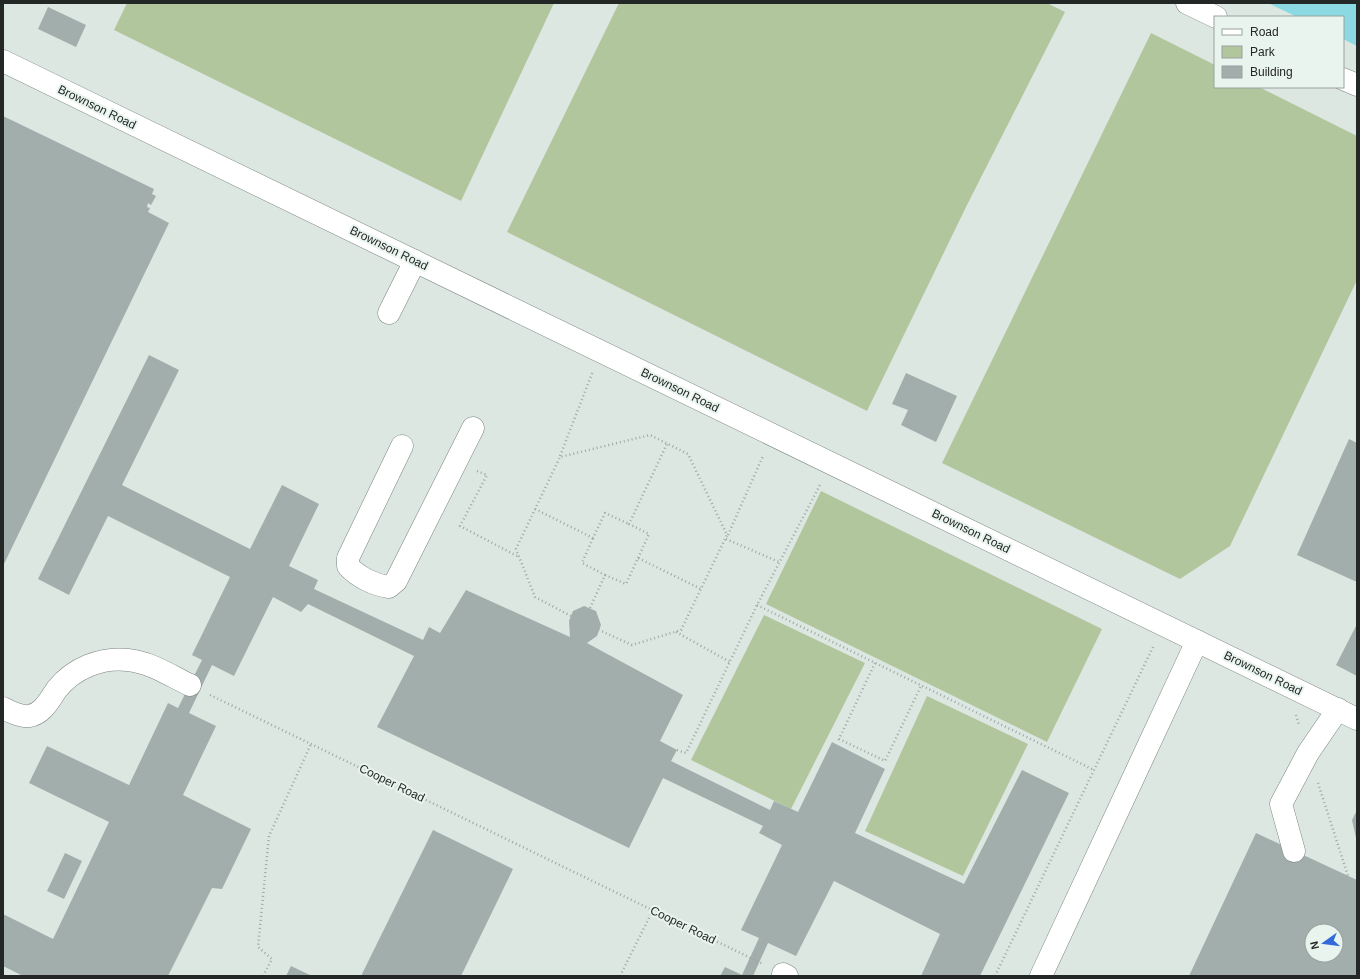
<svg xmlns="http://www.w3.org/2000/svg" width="1360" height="979" viewBox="0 0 1360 979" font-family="Arial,sans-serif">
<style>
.green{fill:#b2c69e}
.water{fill:#8bdae3}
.building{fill:#a2aeac;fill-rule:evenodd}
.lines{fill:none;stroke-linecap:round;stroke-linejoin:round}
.minor-casing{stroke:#7b8480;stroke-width:23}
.path{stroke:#9ea7a3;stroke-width:2.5;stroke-dasharray:1 3;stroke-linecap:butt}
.minor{stroke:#fff;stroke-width:22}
.labels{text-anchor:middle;stroke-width:4;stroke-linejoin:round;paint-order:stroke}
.street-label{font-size:12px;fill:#232725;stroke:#e9f4ef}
</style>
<rect width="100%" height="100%" fill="#dce7e2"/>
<g class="green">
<polygon points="127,3 554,3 461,201 114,30"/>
<polygon points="619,3 1047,3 1065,12 967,205 867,411 507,232"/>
<polygon points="1151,33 1215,65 1215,87 1259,87 1357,136 1357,280 1230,546 1180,579 942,463"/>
<polygon points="821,491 1102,629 1047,742 766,604"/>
<polygon points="764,615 865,663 791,809 691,760"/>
<polygon points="927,696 1028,744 963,876 865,831"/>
</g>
<polygon class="water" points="1268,3 1357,3 1357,46 1343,39 1343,17 1297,17"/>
<g class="building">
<polygon points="48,7 86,25 76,47 38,29"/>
<polygon points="3,116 154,189 152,194 156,196 151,205 148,203 147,207 150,208 148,212 169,223 3,566"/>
<polygon points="149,355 179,370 122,485 250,549 282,485 319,504 289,566 318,580 314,589 423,640 429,627 440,633 466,590 570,637 569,621 573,611 584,606 596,611 601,625 597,636 587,643 683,695 660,741 677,750 671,761 770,810 774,801 798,812 832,742 885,769 855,833 964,884 1022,770 1069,793 980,976 921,976 940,934 834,881 796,956 768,943 753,976 720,976 725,967 742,975 759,938 741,930 782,845 759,833 763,826 663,778 629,848 377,727 414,656 308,604 301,612 273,597 234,676 212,665 189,713 216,726 183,795 251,829 222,889 212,888 168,976 23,976 3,966 3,914 53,939 109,822 29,783 47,746 129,785 168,703 178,708 202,660 192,655 230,577 108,516 69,595 38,579"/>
<polygon points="906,373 957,396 936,442 901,425 908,410 892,404"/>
<polygon points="1349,439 1357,443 1357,582 1297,555"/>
<polygon points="1357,624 1357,676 1336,665"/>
<polygon points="1357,810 1357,838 1356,838 1352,820"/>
<polygon points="433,830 513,869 461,976 361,976"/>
<path d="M1256,833L1357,880V976H1189ZM1312,931H1336V955H1312Z"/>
<polygon points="65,853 82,861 64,899 47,891"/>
<polygon points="291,966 312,976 286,976"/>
</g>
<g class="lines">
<g class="minor-casing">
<g id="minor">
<polyline points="1187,3 1216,17"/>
<polyline points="3,61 1357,719"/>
<polyline points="1343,79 1357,85"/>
<polyline points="389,313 415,261"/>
<path d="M402,446L348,558V566C358,577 374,585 389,587L396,581L473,428"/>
<path d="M3,708C10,712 22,717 29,716C43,714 50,699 57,689C74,668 101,657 128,660C150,662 171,676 190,685"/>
<polyline points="1294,851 1281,804 1308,753 1338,709"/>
<polyline points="783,974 787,976"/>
<polyline points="1041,976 1197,641"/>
</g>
</g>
<g class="path">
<polyline points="560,456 593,371"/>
<polyline points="477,471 487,475 460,526 519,557"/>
<polyline points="535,509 593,538 605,513 629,524"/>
<polyline points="728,535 763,456"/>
<polyline points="726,539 779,562"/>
<polyline points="638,558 649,534 629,524 667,444"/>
<polyline points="605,575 626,584 638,558 701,589"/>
<polyline points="757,605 1094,770"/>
<polyline points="590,608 605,575 582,563 593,538"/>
<polyline points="571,616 535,597 516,549 560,457 650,435 688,454 727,535 681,630 632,645 599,630"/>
<polyline points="676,632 730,662"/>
<polyline points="875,663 839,739 885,761 921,686"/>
<polyline points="210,695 763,964"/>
<polyline points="1296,715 1299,725"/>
<polyline points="677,750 686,753 757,605 821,483"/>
<polyline points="1318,783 1348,876"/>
<polyline points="263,976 272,959 258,947 269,836 311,744"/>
<polyline points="620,976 653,910"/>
<polyline points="995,976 1154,645"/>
</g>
<use href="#minor" class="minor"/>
</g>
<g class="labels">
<g class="street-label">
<text transform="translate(97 107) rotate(26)" y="4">Brownson Road</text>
<text transform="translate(389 248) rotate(26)" y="4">Brownson Road</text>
<text transform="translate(680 390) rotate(26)" y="4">Brownson Road</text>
<text transform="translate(971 531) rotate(26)" y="4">Brownson Road</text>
<text transform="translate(1263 673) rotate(26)" y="4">Brownson Road</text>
<text transform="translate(392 783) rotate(26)" y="4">Cooper Road</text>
<text transform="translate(683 925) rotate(26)" y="4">Cooper Road</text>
</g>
</g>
<rect width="1360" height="979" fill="none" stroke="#232725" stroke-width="8"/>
<rect x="1214" y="16" width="130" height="72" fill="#e9f4ef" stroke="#9aa29e"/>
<rect x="1222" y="29" width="20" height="6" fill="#ffffff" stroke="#9aa29e"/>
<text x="1250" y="36" font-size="12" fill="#232725">Road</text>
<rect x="1222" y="46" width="20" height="12" fill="#b2c69e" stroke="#9aa29e"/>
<text x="1250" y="56" font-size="12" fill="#232725">Park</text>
<rect x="1222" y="66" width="20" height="12" fill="#a2aeac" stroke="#9aa29e"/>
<text x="1250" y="76" font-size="12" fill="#232725">Building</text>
<g transform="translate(1324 943) rotate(256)"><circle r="19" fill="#e9f4ef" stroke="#9aa29e"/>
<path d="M0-3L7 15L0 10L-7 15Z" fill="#316bd9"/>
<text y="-6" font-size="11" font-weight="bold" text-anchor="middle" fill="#232725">N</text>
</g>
</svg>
